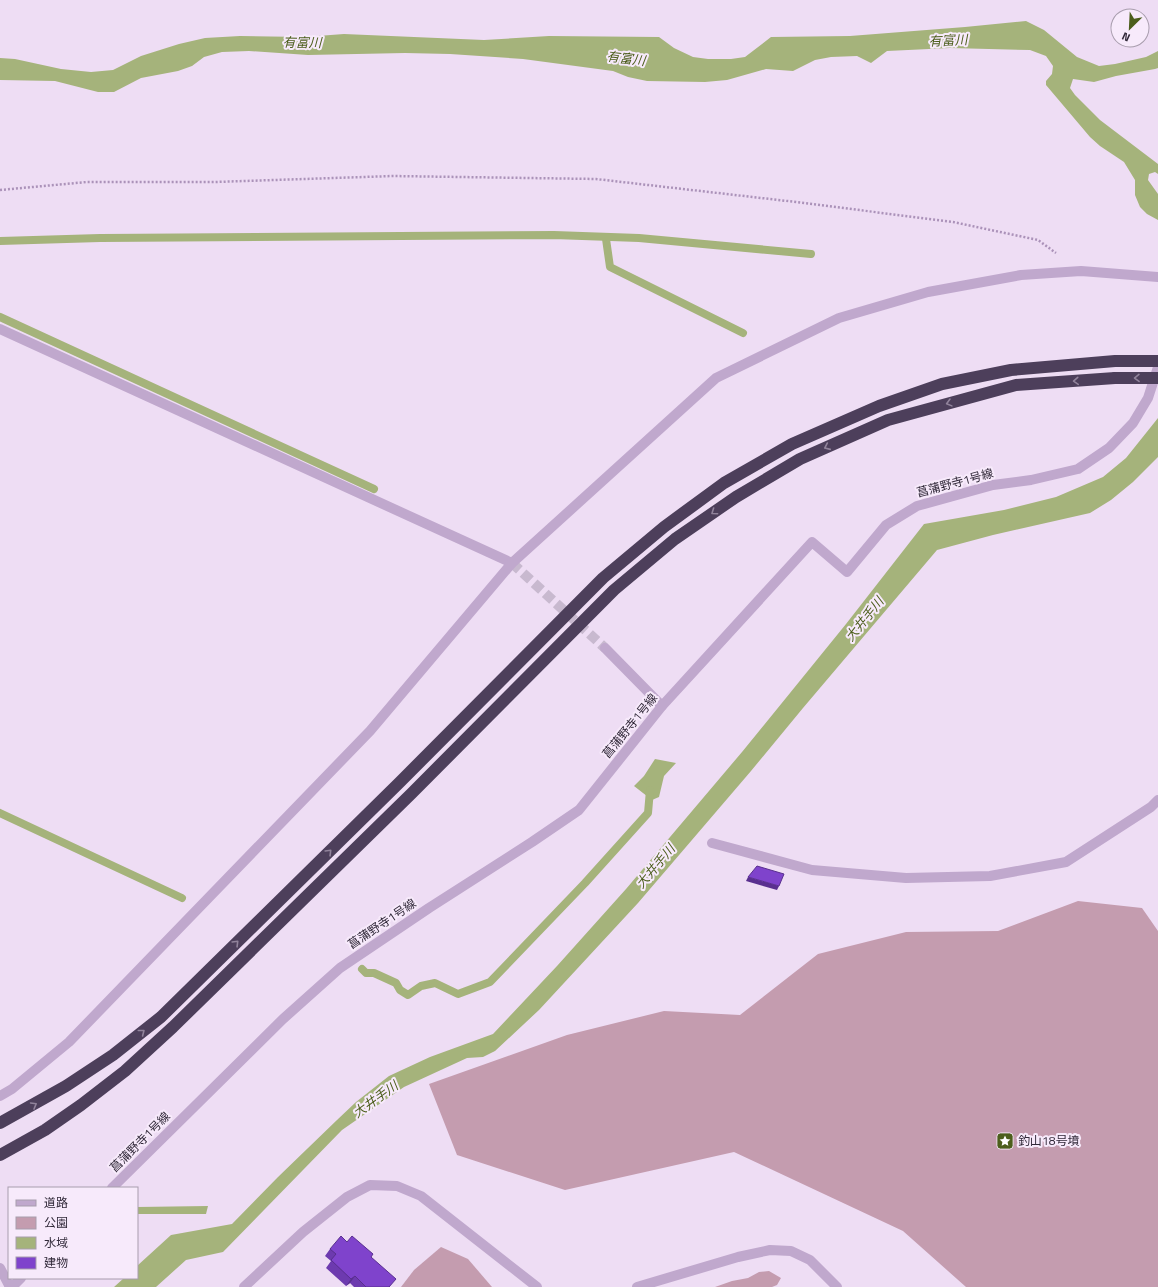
<svg xmlns="http://www.w3.org/2000/svg" width="1158" height="1287" viewBox="0 0 1158 1287" font-family="'Titillium Web','Noto Sans JP',sans-serif">
<style>
.green{fill:#c49caf}
.water{fill:#a5b37b}
.lines{fill:none;stroke-linecap:round;stroke-linejoin:round}
.stream{stroke:#a5b37b;stroke-width:8}
.street-tunnel{stroke:#c8b9cf;stroke-width:10;stroke-dasharray:10 5;stroke-linecap:butt}
.path{stroke:#ab92b9;stroke-width:2.5;stroke-dasharray:2 2;stroke-linecap:butt}
.street{stroke:#c0a8cd;stroke-width:10}
.highway{stroke:#4d3f5b;stroke-width:12}
.highway-bridge{stroke:#4d3f5b;stroke-width:12}
.wall{fill:#6d3aaf}
.shaded-wall{fill:#592f8f}
.building{fill:#7f43cc;stroke:#592f8f}
.oneway{stroke:#91839b}
.labels{text-anchor:middle;stroke-width:4;stroke-linejoin:round;paint-order:stroke}
.street-label{font-size:12px;fill:#312939;stroke:#f7eafb}
.poi-label{font-size:12px;fill:#312939;stroke:#f7eafb;text-anchor:start}
.water-label{font-size:13px;font-style:italic;fill:#4c5e1c;stroke:#f7eafb}
</style>
<rect width="100%" height="100%" fill="#eeddf4"/>
<g class="green">
<polygon points="1078,901 1142,908 1158,931 1158,1287 966,1287 903,1231 734,1152 565,1190 457,1155 429,1084 567,1035 664,1011 740,1015 818,954 906,932 998,931"/>
<polygon points="441,1247 468,1259 492,1287 401,1287 414,1270"/>
<polygon points="769,1271 781,1278 777,1285 772,1287 715,1287 732,1281 748,1278 759,1272"/>
</g>
<g class="water">
<polygon points="1026,21 1044,30 1077,57 1099,66 1115,64 1146,57 1158,51 1158,68 1155,69 1116,76 1094,82 1073,79 1070,88 1075,95 1100,120 1158,164 1158,174 1155,172 1149,174 1148,180 1158,194 1158,220 1147,214 1140,207 1135,195 1135,180 1124,162 1100,146 1090,137 1046,85 1046,81 1052,74 1053,66 1046,56 1030,50 950,48 887,51 871,63 857,56 831,57 815,60 793,71 766,69 727,80 705,82 647,81 628,77 613,71 523,59 450,54 405,53 308,55 249,51 222,52 204,57 192,66 178,71 141,78 114,92 98,92 55,81 0,80 0,58 15,59 61,69 91,72 113,70 141,56 179,44 205,38 240,36 304,37 344,34 484,40 549,36 659,37 674,48 693,57 708,59 731,59 745,57 771,37 850,36 965,27"/>
<polygon points="1158,418 1158,457 1133,482 1111,500 1090,513 993,535 937,550 803,708 751,771 638,903 539,1010 495,1051 483,1057 467,1058 404,1087 342,1130 223,1252 186,1260 156,1287 114,1287 124,1278 137,1278 137,1266 171,1235 232,1224 278,1177 337,1120 356,1102 389,1076 430,1057 493,1034 557,966 626,889 742,752 846,624 924,524 1004,510 1056,497 1103,477 1126,458"/>
<polygon points="655,759 676,763 664,776 659,797 652,800 634,786 644,776"/>
<polygon points="208,1206 206,1214 137,1214 137,1207"/>
</g>
<g class="lines">
<g class="stream">
<polyline points="606,239 610,267 743,333"/>
<polyline points="0,241 100,238 554,235 639,238 811,254"/>
<polyline points="0,317 374,489"/>
<polyline points="0,813 182,898"/>
<polyline points="362,969 366,973 374,973 396,983 400,990 408,995 421,986 435,983 458,994 490,982 585,883 648,813 650,790"/>
</g>
<polyline class="street-tunnel" points="512,563 605,648"/>
<polyline class="path" points="0,190 87,182 215,182 393,176 596,179 796,202 953,222 1038,240 1056,253"/>
<g class="street">
<polyline points="0,329 512,563"/>
<polyline points="605,648 662,706"/>
<polyline points="712,843 812,870 906,878 990,876 1066,862 1151,807 1158,800"/>
<polyline points="0,1096 12,1089 69,1042 370,731 512,563 716,378 839,318 928,292 1021,275 1081,271 1158,277"/>
<polyline points="112,1188 283,1019 340,968 429,908 532,842 579,810 662,706 812,542 847,572 886,525 917,506 993,485 1031,480 1078,469 1109,448 1133,423 1148,398 1158,367"/>
<polyline points="0,1268 10,1287"/>
<polyline points="12,1287 21,1278"/>
<polyline points="244,1287 303,1232 347,1197 370,1185 397,1186 421,1196 537,1287"/>
<polyline points="637,1287 738,1257 770,1250 791,1251 810,1260 837,1287"/>
</g>
<g class="highway">
<polyline points="0,1123 66,1086 113,1055 161,1017 400,782 603,578 664,527 724,483 792,444 879,406 942,384 1011,370 1115,361 1158,361"/>
<polyline points="0,1155 45,1130 81,1105 125,1071 173,1027 411,794 614,590 675,539 736,497 800,459 888,420 1016,385 1115,378"/>
</g>
<polyline class="highway-bridge" points="1115,378 1158,378"/>
</g>
<polygon class="wall" points="347,1242 371,1257 390,1287 354,1287 350,1283 346,1286 326,1268 331,1261 325,1256 330,1249"/>
<g class="shaded-wall">
<polygon points="748,877 779,886 777,890 746,881"/>
<polygon points="355,1276 350,1283 346,1286 351,1279"/>
</g>
<g class="building">
<polygon points="757,866 784,874 779,886 748,877"/>
<polygon points="341,1236 347,1242 352,1236 373,1254 371,1257 396,1279 389,1287 366,1287 355,1276 351,1279 331,1260 336,1254 330,1249"/>
</g>
<defs><path id="oneway-chevron" d="M-2-3.5L2.5 0L-2 3.5" fill="none" stroke-width="1.6" stroke-linecap="round" stroke-linejoin="round"/></defs>
<g class="oneway">
<use href="#oneway-chevron" transform="translate(1137 378) rotate(179)"/>
<use href="#oneway-chevron" transform="translate(1076 381) rotate(176)"/>
<use href="#oneway-chevron" transform="translate(949 403) rotate(165)"/>
<use href="#oneway-chevron" transform="translate(827 447) rotate(156)"/>
<use href="#oneway-chevron" transform="translate(714 512) rotate(145)"/>
<use href="#oneway-chevron" transform="translate(329 852) rotate(-45)"/>
<use href="#oneway-chevron" transform="translate(236 943) rotate(-45)"/>
<use href="#oneway-chevron" transform="translate(142 1032) rotate(-38)"/>
<use href="#oneway-chevron" transform="translate(34 1105) rotate(-30)"/>
</g>
<defs>
<g id="sight-square" transform="scale(0.9)"><rect x="-9" y="-9" width="18" height="18" rx="4" fill="#4c5e1c" stroke="#f7eafb"/><path d="M0-6L1.8-2.2L6-1.7L2.9 1.2L3.7 5.4L0 3.3L-3.7 5.4L-2.9 1.2L-6-1.7L-1.8-2.2Z" fill="#fff"/></g>
</defs>
<g fill-rule="evenodd">
<use href="#sight-square" x="1005" y="1141"/>
</g>
<g class="labels">
<g class="street-label">
<text transform="translate(955 483) rotate(-15)" y="4">菖蒲野寺1号線</text>
<text transform="translate(630 726) rotate(-51)" y="4">菖蒲野寺1号線</text>
<text transform="translate(382 924) rotate(-34)" y="4">菖蒲野寺1号線</text>
<text transform="translate(140 1142) rotate(-45)" y="4">菖蒲野寺1号線</text>
</g>
<g class="poi-label">
<text x="1018" y="1145">釣山18号墳</text>
</g>
<g class="water-label">
<text transform="translate(948 40) rotate(-3)" y="5">有富川</text>
<text transform="translate(302 42) rotate(1)" y="5">有富川</text>
<text transform="translate(626 58) rotate(7)" y="5">有富川</text>
<text transform="translate(864 619) rotate(-51)" y="5">大井手川</text>
<text transform="translate(655 866) rotate(-50)" y="5">大井手川</text>
<text transform="translate(375 1099) rotate(-36)" y="5">大井手川</text>
</g>
</g>
<rect x="8" y="1187" width="130" height="92" fill="#f7eafb" stroke="#a89dad"/>
<rect x="16" y="1200" width="20" height="6" fill="#c0a8cd" stroke="#a89dad"/>
<text x="44" y="1207" font-size="12" fill="#312939">道路</text>
<rect x="16" y="1217" width="20" height="12" fill="#c49caf" stroke="#a89dad"/>
<text x="44" y="1227" font-size="12" fill="#312939">公園</text>
<rect x="16" y="1237" width="20" height="12" fill="#a5b37b" stroke="#a89dad"/>
<text x="44" y="1247" font-size="12" fill="#312939">水域</text>
<rect x="16" y="1257" width="20" height="12" fill="#7f43cc" stroke="#a89dad"/>
<text x="44" y="1267" font-size="12" fill="#312939">建物</text>
<g transform="translate(1130 28) rotate(204)"><circle r="19" fill="#f7eafb" stroke="#a89dad"/>
<path d="M0-3L7 15L0 10L-7 15Z" fill="#4c5e1c"/>
<text y="-6" font-size="11" font-weight="bold" text-anchor="middle" fill="#312939">N</text>
</g>
</svg>
